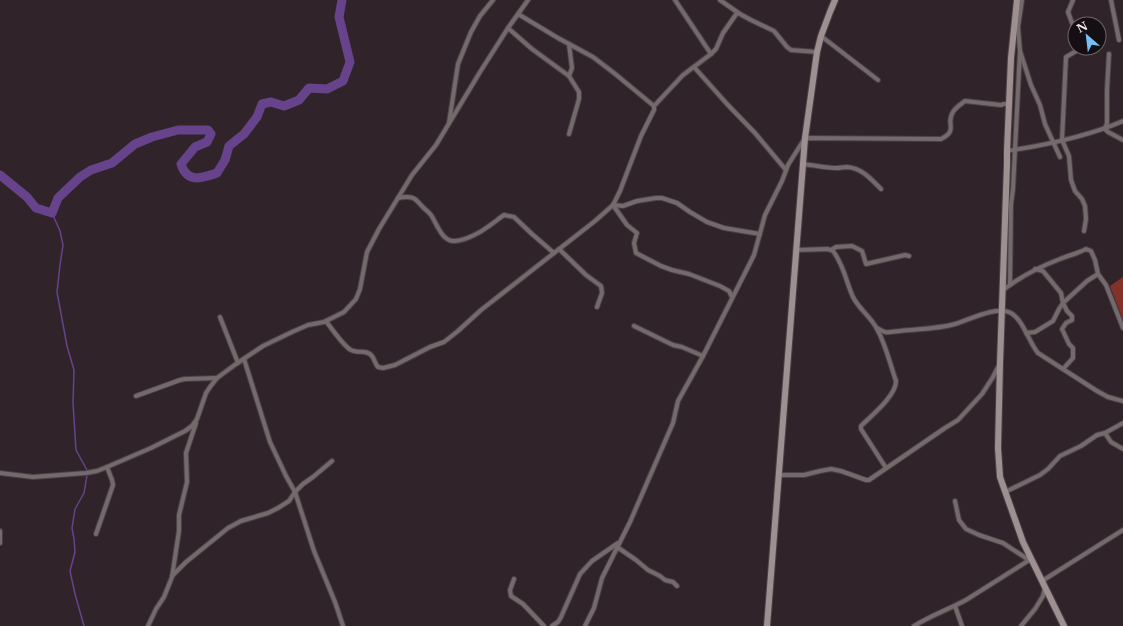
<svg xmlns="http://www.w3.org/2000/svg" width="1123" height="626" viewBox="0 0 1123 626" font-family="'Libre Baskerville',serif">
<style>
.green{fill:#823228}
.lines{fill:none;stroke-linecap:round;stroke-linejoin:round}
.stream{stroke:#66438b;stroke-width:1.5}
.river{stroke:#66438b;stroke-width:9}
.street-casing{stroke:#4c3f46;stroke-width:6}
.secondary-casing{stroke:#4c3f46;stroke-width:8}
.street{stroke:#736a6b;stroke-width:4}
.secondary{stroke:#9e8f91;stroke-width:6}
</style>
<rect width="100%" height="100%" fill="#31232a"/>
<polygon class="green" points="1123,277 1123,320 1110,286"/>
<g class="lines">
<g class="stream">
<polyline points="52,213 60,231 63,245 60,265 57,292 67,346 74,370 73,403 76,450 87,470"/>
<polyline points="84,626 75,594 70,571 75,552 74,539 72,528 75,509 84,493 87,475"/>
</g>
<path class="river" d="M0,175L27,197L36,208L52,213L58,198L80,177L91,170L112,163L135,144L152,137L178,130H208L211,134L207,142L195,147L181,164C187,184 202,178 217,173L225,160L229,146L244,134L257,117L262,104L271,102L284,106L299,100L309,88L327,89L343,81L350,62L339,17L342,0"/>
<g class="street-casing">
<g id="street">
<polyline points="675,0 711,54"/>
<polyline points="720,0 740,14 751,20 774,31 787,47 791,50 817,52"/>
<polyline points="1022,0 1018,27 1020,51 1031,85 1040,105 1045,124 1060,157"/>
<polyline points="1073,0 1068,12 1075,31"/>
<polyline points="1111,0 1119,40"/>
<polyline points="508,28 532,49 569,76"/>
<polyline points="821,36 878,80"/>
<polyline points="569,44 572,68 569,76 579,92 579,99 569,134"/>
<polyline points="1079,48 1078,50 1066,57 1062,140 1069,156 1071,180 1075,191 1082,199 1085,206 1086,219 1084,231"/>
<polyline points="1109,54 1107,90 1107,123 1105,129 1108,132 1123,140"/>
<polyline points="694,67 727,104 755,133 786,170"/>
<polyline points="654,106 683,75 711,54 716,49 723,33 737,13"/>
<polyline points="449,123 458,64 471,32 480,16 493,0"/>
<path d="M1007,151C1046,145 1086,137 1123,121"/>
<path d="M802,164C814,165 826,168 837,168C840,168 844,167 847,167C862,168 871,179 881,189"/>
<path d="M398,198C403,197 408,196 413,198C416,199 418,202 420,204C423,208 428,211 431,215C437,224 442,242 455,241C466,240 480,233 489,226C495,222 498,219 504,215L514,217L532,234L554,253"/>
<polyline points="613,205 627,225 637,233 634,243 636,253 661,266 672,270 689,274 720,286 729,291 732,297"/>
<polyline points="613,205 623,206 637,201 656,198 662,198 677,203 690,212 707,222 724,228 760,234"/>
<polyline points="559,249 586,275 601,286 602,293 597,307"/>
<path d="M797,250L828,249L833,251C844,265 846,282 853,297C859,309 871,317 877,329C886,345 890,364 896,381C896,396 871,416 861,426V429L886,468"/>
<polyline points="831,250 836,247 852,246 862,251 866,264 905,255 909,256"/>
<polyline points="1035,269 1043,271 1061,293 1063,303 1067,311 1072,316 1072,320 1066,323 1062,329 1069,344 1073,348 1073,358 1063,369"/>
<polyline points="1098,274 1106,285 1123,328"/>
<polyline points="1010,285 1011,204 1013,189 1020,51"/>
<path d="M1003,290C1020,277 1039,267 1060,259C1069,255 1077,254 1086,249L1091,251L1095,260L1098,274L1087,281L1063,303L1059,309L1053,321L1035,332L1026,333"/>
<polyline points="220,317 238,363"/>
<path d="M326,321C331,328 345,347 351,350C358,354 367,349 372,356C375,360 375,364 378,367L383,368L395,365L430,347L444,342L458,331L481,310L595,221L613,205L620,191L641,136L654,110V106L614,73L593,57L558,38L518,14"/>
<polyline points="634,326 673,345 682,347 703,356"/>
<path d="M877,328C879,329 882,331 885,332C889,333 896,331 900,331C918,329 938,329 955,324C969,320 997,305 1011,313C1023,320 1029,342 1038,353L1097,391L1108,397L1123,401"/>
<polyline points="244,359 270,442 286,476 295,492 314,551 335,602 343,626"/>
<polyline points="136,396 180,380 185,379 217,378"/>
<polyline points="1105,433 1111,442 1123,449"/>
<polyline points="0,473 33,477 86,473 97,471 107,467 151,448 185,431 192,426 197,419 206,393 210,387 217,378 236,364 263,346 292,332 308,325 324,322 344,312 356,299 360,289 367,252 379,229 412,175 436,145 480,72 508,28 528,0"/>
<polyline points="779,475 804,475 820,471 831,469 841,471 866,480 869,480 945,428 958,420 982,394 993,377 999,365"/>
<polyline points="1005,492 1040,475 1048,469 1060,456 1081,446 1097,435 1105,433 1123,423"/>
<polyline points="955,501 959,520 966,529 979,535 1003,543 1029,560"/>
<polyline points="0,531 0,543"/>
<polyline points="96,534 113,485 112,480 107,467"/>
<polyline points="617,547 636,560 648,570 660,576 665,580 673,582 677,586"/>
<polyline points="172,576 186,562 228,528 241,521 268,513 278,508 289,501 295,492 303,484 313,477 332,461"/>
<polyline points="514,579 510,590 511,596 523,604 544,626"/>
<polyline points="1042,581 1123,530"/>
<polyline points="955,606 962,626"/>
<polyline points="148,626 156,609 164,597 172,577 179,531 179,515 187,482 186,453 196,423"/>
<polyline points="552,626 558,622 561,617 580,574 592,561 618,543"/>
<path d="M585,626L594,608L602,578L630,522L673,423L678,401L703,356L750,263L754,255L765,215L782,181L788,165L805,138L941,139C959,130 945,124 953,112C955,108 961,104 965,101L1001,105L1004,104H1009"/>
<path d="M914,626C930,616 949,609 966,600L1031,559"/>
<polyline points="1021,626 1035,609 1043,596 1045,588"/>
</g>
</g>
<g class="secondary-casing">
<g id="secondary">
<polyline points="1017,0 1011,58 1007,151 1007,164 1000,363 998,448 1000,477 1023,542 1064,626"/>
<polyline points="767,626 805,138 817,52 821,36 830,12 835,0"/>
</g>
</g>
<use href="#street" class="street"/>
<use href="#secondary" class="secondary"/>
</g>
<g transform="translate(1087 36) rotate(332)"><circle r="19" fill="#150e12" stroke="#6f666a"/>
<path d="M0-3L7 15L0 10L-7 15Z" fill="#75c0f6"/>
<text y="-6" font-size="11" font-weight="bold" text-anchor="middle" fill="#f5ebef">N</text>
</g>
</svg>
